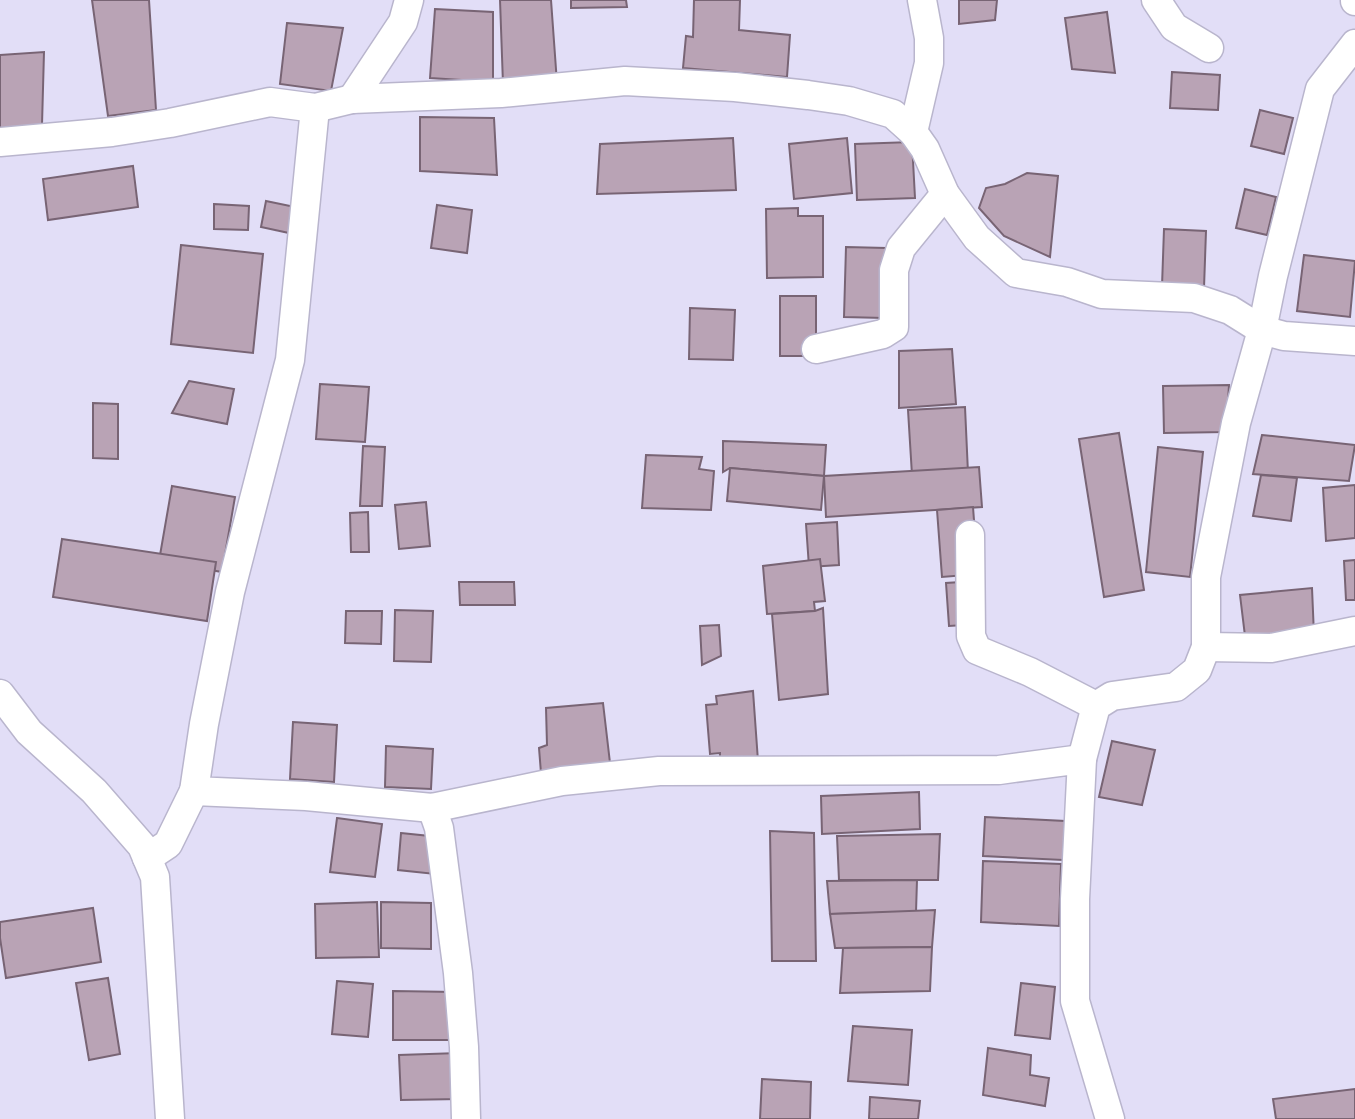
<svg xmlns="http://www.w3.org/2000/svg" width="1355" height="1119" viewBox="0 0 1355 1119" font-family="'Fira Sans Condensed',sans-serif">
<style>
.building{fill:#b9a3b5;stroke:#786474;stroke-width:2}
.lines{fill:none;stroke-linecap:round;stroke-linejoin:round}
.street-casing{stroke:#b9b5cd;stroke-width:31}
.street{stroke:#fff;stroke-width:28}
</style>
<rect width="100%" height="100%" fill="#e2def7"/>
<g class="building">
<polygon points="92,0 149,0 156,110 108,116"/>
<polygon points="500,0 551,0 557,83 503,84"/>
<polygon points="571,0 626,0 627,7 571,8"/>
<polygon points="694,0 740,0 739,30 790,35 787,77 683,68 686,36 693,37"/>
<polygon points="959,0 997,0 995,20 959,24"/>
<polygon points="435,9 493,12 493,82 430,78"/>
<polygon points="1107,12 1115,73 1072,69 1065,18"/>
<polygon points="287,23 343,28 331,91 280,84"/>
<polygon points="44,52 42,125 0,128 0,55"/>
<polygon points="1172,72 1220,75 1218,110 1170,108"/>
<polygon points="1260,110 1293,118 1284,154 1251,146"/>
<polygon points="420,117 494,118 497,175 420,171"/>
<polygon points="733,138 736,190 597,194 600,144"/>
<polygon points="847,138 852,193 794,199 789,144"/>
<polygon points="912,142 915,198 857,200 855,144"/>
<polygon points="133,166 138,207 48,220 43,179"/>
<polygon points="1027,173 1058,176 1050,257 1004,236 979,208 986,188 1005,184"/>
<polygon points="1245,189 1276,197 1267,235 1236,228"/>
<polygon points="266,201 295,207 289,233 261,227"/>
<polygon points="214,204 249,206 248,230 214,229"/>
<polygon points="437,205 472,210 467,253 431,248"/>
<polygon points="798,208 798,216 823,216 823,277 767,278 766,209"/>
<polygon points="1164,229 1206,231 1204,288 1162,286"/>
<polygon points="181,245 263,254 253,353 171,344"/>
<polygon points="846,247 886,248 884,318 844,317"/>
<polygon points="1304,255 1355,261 1350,317 1297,311"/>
<rect x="780" y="296" width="36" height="60"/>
<polygon points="690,308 735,310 733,360 689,359"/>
<polygon points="952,349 956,404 899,408 899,351"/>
<polygon points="189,381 234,389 227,424 172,413"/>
<polygon points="320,384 369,387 365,442 316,439"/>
<polygon points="1229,385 1226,432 1164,433 1163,386"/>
<polygon points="93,403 118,404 118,459 93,458"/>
<polygon points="965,407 968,473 912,475 908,410"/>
<polygon points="1119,433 1144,590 1104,597 1079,439"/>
<polygon points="1262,435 1355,445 1349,481 1253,474"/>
<polygon points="723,441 826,445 824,476 730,468 723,472"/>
<polygon points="363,446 385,447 382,506 360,506"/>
<polygon points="1158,447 1203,452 1190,577 1146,572"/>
<polygon points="646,455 702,457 699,469 714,471 711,510 642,508"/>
<polygon points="979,467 982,507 826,517 824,476"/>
<polygon points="730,468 824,476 821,510 727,501"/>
<polygon points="1261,475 1297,478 1291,521 1253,516"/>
<polygon points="1355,485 1355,538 1326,541 1323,488"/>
<polygon points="172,486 235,497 222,572 159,561"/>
<polygon points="426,502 430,546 399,549 395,505"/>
<polygon points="973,507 978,574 942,577 937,510"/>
<polygon points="368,512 369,552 351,552 350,513"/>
<polygon points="837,522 839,565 809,567 806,524"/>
<polygon points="62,539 216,562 207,621 53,597"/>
<polygon points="820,559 825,601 814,602 815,611 767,614 763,566"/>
<polygon points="1355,560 1355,600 1346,600 1344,561"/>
<polygon points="976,581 980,624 949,626 946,583"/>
<polygon points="459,582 514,582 515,605 460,605"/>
<polygon points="1312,588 1314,635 1245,636 1240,595"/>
<polygon points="823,608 828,694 779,700 772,614 815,611"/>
<polygon points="395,610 433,611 431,662 394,661"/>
<polygon points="346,611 382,611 381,644 345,643"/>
<polygon points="719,625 721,656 702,665 700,626"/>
<polygon points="753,691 758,761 720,765 720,753 710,754 706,705 717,704 716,696"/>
<polygon points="603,703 610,763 541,773 539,748 547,745 546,708"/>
<polygon points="293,722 337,725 334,782 290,779"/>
<polygon points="1112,741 1155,750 1142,805 1099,797"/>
<polygon points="386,746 433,749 431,789 385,787"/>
<polygon points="919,792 920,829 822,834 821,796"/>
<polygon points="985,817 1065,821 1063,860 983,856"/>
<polygon points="337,818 382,824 375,877 330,872"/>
<polygon points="770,831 814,833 816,961 772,961"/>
<polygon points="401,833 439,837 435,874 398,870"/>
<polygon points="940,834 938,880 839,880 837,836"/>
<polygon points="983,861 1061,864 1059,926 981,922"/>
<polygon points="917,880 916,912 830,914 827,881"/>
<polygon points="377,902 379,957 316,958 315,904"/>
<polygon points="381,902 431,903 431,949 381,948"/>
<polygon points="93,908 101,962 6,978 0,938 0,922"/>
<polygon points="935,910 932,947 835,948 830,914"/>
<polygon points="932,947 930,991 840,993 843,948"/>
<polygon points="108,978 120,1054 89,1060 76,983"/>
<polygon points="337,981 373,984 368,1037 332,1034"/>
<polygon points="1021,983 1055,987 1050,1039 1015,1035"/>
<polygon points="393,991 456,992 455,1040 393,1040"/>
<polygon points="853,1026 912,1030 908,1085 848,1081"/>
<polygon points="988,1048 1031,1055 1030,1075 1049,1078 1045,1106 983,1095"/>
<polygon points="459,1053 460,1099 401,1100 399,1055"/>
<polygon points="762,1079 811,1082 810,1119 760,1119"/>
<polygon points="1355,1089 1355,1119 1276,1119 1273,1099"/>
<polygon points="870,1097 920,1101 918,1119 869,1119"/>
</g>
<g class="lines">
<g class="street-casing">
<g id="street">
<polyline points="1156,0 1174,27 1209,48"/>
<polyline points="1355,0 1355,1"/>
<polyline points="352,99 403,22 409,0"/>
<polyline points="315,108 290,360 230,592 204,724 194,791 306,796 432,808 562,781 659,771 999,770 1082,759 1075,899 1075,1001 1110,1119"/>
<polyline points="913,132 929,63 929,38 922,0"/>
<polyline points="0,142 112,132 170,123 270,102 315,108 352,99 501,93 625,81 735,87 808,95 849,101 893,114 913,132 925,149 945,194 977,238 1016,273 1067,282 1102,294 1194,298 1230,310 1262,330 1284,336 1355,341"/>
<polyline points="816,349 883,334 894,327 894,270 901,248 945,194"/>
<polyline points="970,535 971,636 977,650 1030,672 1096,706"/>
<polyline points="1206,647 1271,648 1355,631"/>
<polyline points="0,694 29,732 94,791 142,846 155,877 170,1119"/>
<polyline points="1082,759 1096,706 1112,696 1176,687 1197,670 1206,647 1206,577 1236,423 1262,330 1273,276 1320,89 1355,44"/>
<polyline points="432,808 439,828 458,973 464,1047 466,1119"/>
<polyline points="147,858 168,844 194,791"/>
</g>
</g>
<use href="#street" class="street"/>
</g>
</svg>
